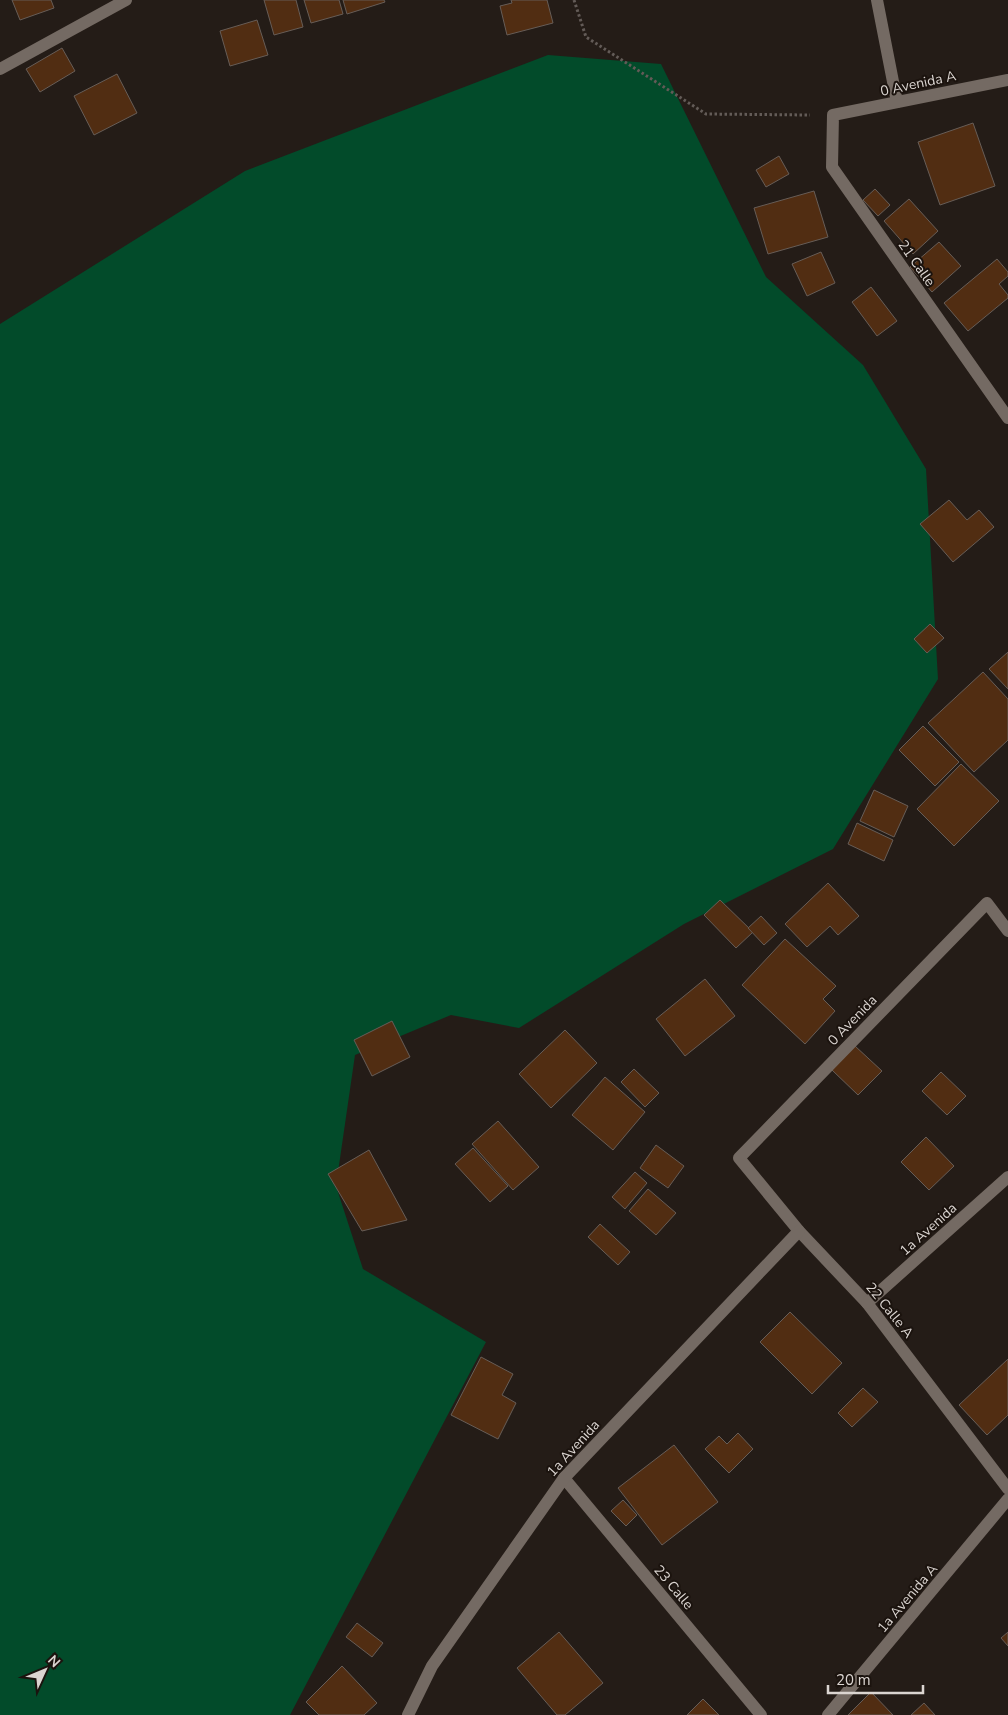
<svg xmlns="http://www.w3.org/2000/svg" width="1008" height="1715" viewBox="0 0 1008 1715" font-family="'Nunito Sans',sans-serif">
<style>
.green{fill:#024b2a}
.building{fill:#512d12;stroke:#675d57}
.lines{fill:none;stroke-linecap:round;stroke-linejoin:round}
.path{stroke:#635b57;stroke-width:3;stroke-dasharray:2.5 2.5;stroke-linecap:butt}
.minor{stroke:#746a63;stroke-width:12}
.labels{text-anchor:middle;stroke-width:4;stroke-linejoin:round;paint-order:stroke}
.street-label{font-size:14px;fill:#dbd5d1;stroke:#1b130e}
</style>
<rect width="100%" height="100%" fill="#241c17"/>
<polygon class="green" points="548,55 661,64 766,277 863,365 926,469 938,679 833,849 684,924 519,1028 451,1015 355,1055 336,1186 363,1269 486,1342 290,1715 0,1715 0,324 245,171"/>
<g class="building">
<polygon points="12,0 51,0 54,8 20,20"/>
<polygon points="264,0 296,0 303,27 274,35"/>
<polygon points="304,0 339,0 343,14 311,23"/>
<polygon points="343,0 384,0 385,2 347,14"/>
<polygon points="511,0 547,0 553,23 507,35 500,6 512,3"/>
<polygon points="257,20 268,55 230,66 220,31"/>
<polygon points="62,48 75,71 40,92 26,69"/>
<polygon points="117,74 137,113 94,135 74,96"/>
<polygon points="973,123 995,186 940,205 918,142"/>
<polygon points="779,156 789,174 766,187 756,170"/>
<polygon points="875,189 890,205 878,216 863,200"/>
<polygon points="814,191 828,237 768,254 754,208"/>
<polygon points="909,199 938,231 913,254 884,221"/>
<polygon points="939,242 961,266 932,292 910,267"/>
<polygon points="821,252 835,283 807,296 792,264"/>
<polygon points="997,259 1008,272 1008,276 999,284 1008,295 1008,298 968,331 944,303"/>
<polygon points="871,287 897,321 877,336 852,302"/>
<polygon points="949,500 967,520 979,510 994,527 953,562 920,524"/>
<polygon points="930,624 944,638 927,653 914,639"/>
<polygon points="1008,652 1008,689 989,669"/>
<polygon points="983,672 1008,699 1008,740 974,772 928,723"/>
<polygon points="923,726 959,762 935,786 899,750"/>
<polygon points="961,764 999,801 954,846 917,809"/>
<polygon points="874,790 908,806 894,837 860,821"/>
<polygon points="857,823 893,840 884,861 848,844"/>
<polygon points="828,883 859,916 838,935 830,926 807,947 785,924"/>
<polygon points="720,900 753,932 736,948 704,915"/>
<polygon points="761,916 777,933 764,945 748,928"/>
<polygon points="785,939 836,986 823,999 835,1011 805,1044 742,985"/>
<polygon points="705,979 735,1016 685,1056 656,1019"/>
<polygon points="392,1021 410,1057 372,1076 354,1040"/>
<polygon points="565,1030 597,1063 551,1108 519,1074"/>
<polygon points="855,1046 882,1071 858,1095 832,1070"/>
<polygon points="634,1069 659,1093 645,1107 621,1082"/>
<polygon points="941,1072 966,1096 947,1115 922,1091"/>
<polygon points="605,1077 645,1112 613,1150 572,1115"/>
<polygon points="498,1121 539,1167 513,1190 472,1144"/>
<polygon points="926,1137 954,1166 929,1190 901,1162"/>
<polygon points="656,1145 684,1166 668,1188 640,1168"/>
<polygon points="473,1148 508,1186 490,1202 455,1164"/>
<polygon points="369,1150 407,1220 362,1231 328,1174"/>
<polygon points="635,1172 647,1183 625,1209 612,1197"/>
<polygon points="648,1189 676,1213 656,1235 629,1211"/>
<polygon points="600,1224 630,1252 618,1265 588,1237"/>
<polygon points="790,1312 842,1363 812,1394 760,1342"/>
<polygon points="481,1357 513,1374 502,1395 516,1403 498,1439 451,1415"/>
<polygon points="1008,1359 1008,1415 987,1435 959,1405"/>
<polygon points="863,1388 878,1402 852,1427 838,1413"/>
<polygon points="738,1433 753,1449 729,1473 705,1449 719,1436 727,1444"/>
<polygon points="674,1445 718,1502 662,1545 618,1488"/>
<polygon points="623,1500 637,1515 626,1526 611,1511"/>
<polygon points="357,1623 383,1643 372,1657 346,1637"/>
<polygon points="559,1632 603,1683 565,1715 557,1715 517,1668"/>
<polygon points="1008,1632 1008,1646 1001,1638"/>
<polygon points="342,1666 377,1703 364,1715 319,1715 306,1702"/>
<polygon points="871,1692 893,1715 848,1715"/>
<polygon points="703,1699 719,1715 687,1715"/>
<polygon points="924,1703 935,1715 911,1715"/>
</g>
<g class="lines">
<polyline class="path" points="574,0 586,37 706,114 810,115"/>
<g class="minor">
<polyline points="877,0 897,102"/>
<polyline points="0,69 126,0"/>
<polyline points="1008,80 833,115 832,167 1008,418"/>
<polyline points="1008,931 987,903 739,1158 799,1231 867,1303 1008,1489"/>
<polyline points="867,1303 1008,1177"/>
<polyline points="564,1478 761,1715"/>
<polyline points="408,1715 432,1666 564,1478 799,1231"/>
<polyline points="828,1715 1008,1499"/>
</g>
</g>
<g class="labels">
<g class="street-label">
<text transform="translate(918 83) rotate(-12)" y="5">0 Avenida A</text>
<text transform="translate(917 263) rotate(55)" y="5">21 Calle</text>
<text transform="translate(852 1020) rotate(-46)" y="5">0 Avenida</text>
<text transform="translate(928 1229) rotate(-42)" y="5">1a Avenida</text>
<text transform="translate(890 1310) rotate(51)" y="5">22 Calle A</text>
<text transform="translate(573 1448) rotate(-48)" y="5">1a Avenida</text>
<text transform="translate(674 1587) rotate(50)" y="5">23 Calle</text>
<text transform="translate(907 1598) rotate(-50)" y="5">1a Avenida A</text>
</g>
</g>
<g transform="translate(45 1670) rotate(46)" stroke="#1b130e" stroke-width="4" paint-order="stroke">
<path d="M0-4L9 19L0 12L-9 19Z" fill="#dbd5d1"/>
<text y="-8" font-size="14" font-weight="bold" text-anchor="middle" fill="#dbd5d1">N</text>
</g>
<path d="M828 1685v8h95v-8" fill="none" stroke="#dbd5d1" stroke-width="2.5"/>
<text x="836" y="1685" font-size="15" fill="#dbd5d1" stroke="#1b130e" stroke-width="4" paint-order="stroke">20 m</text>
</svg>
